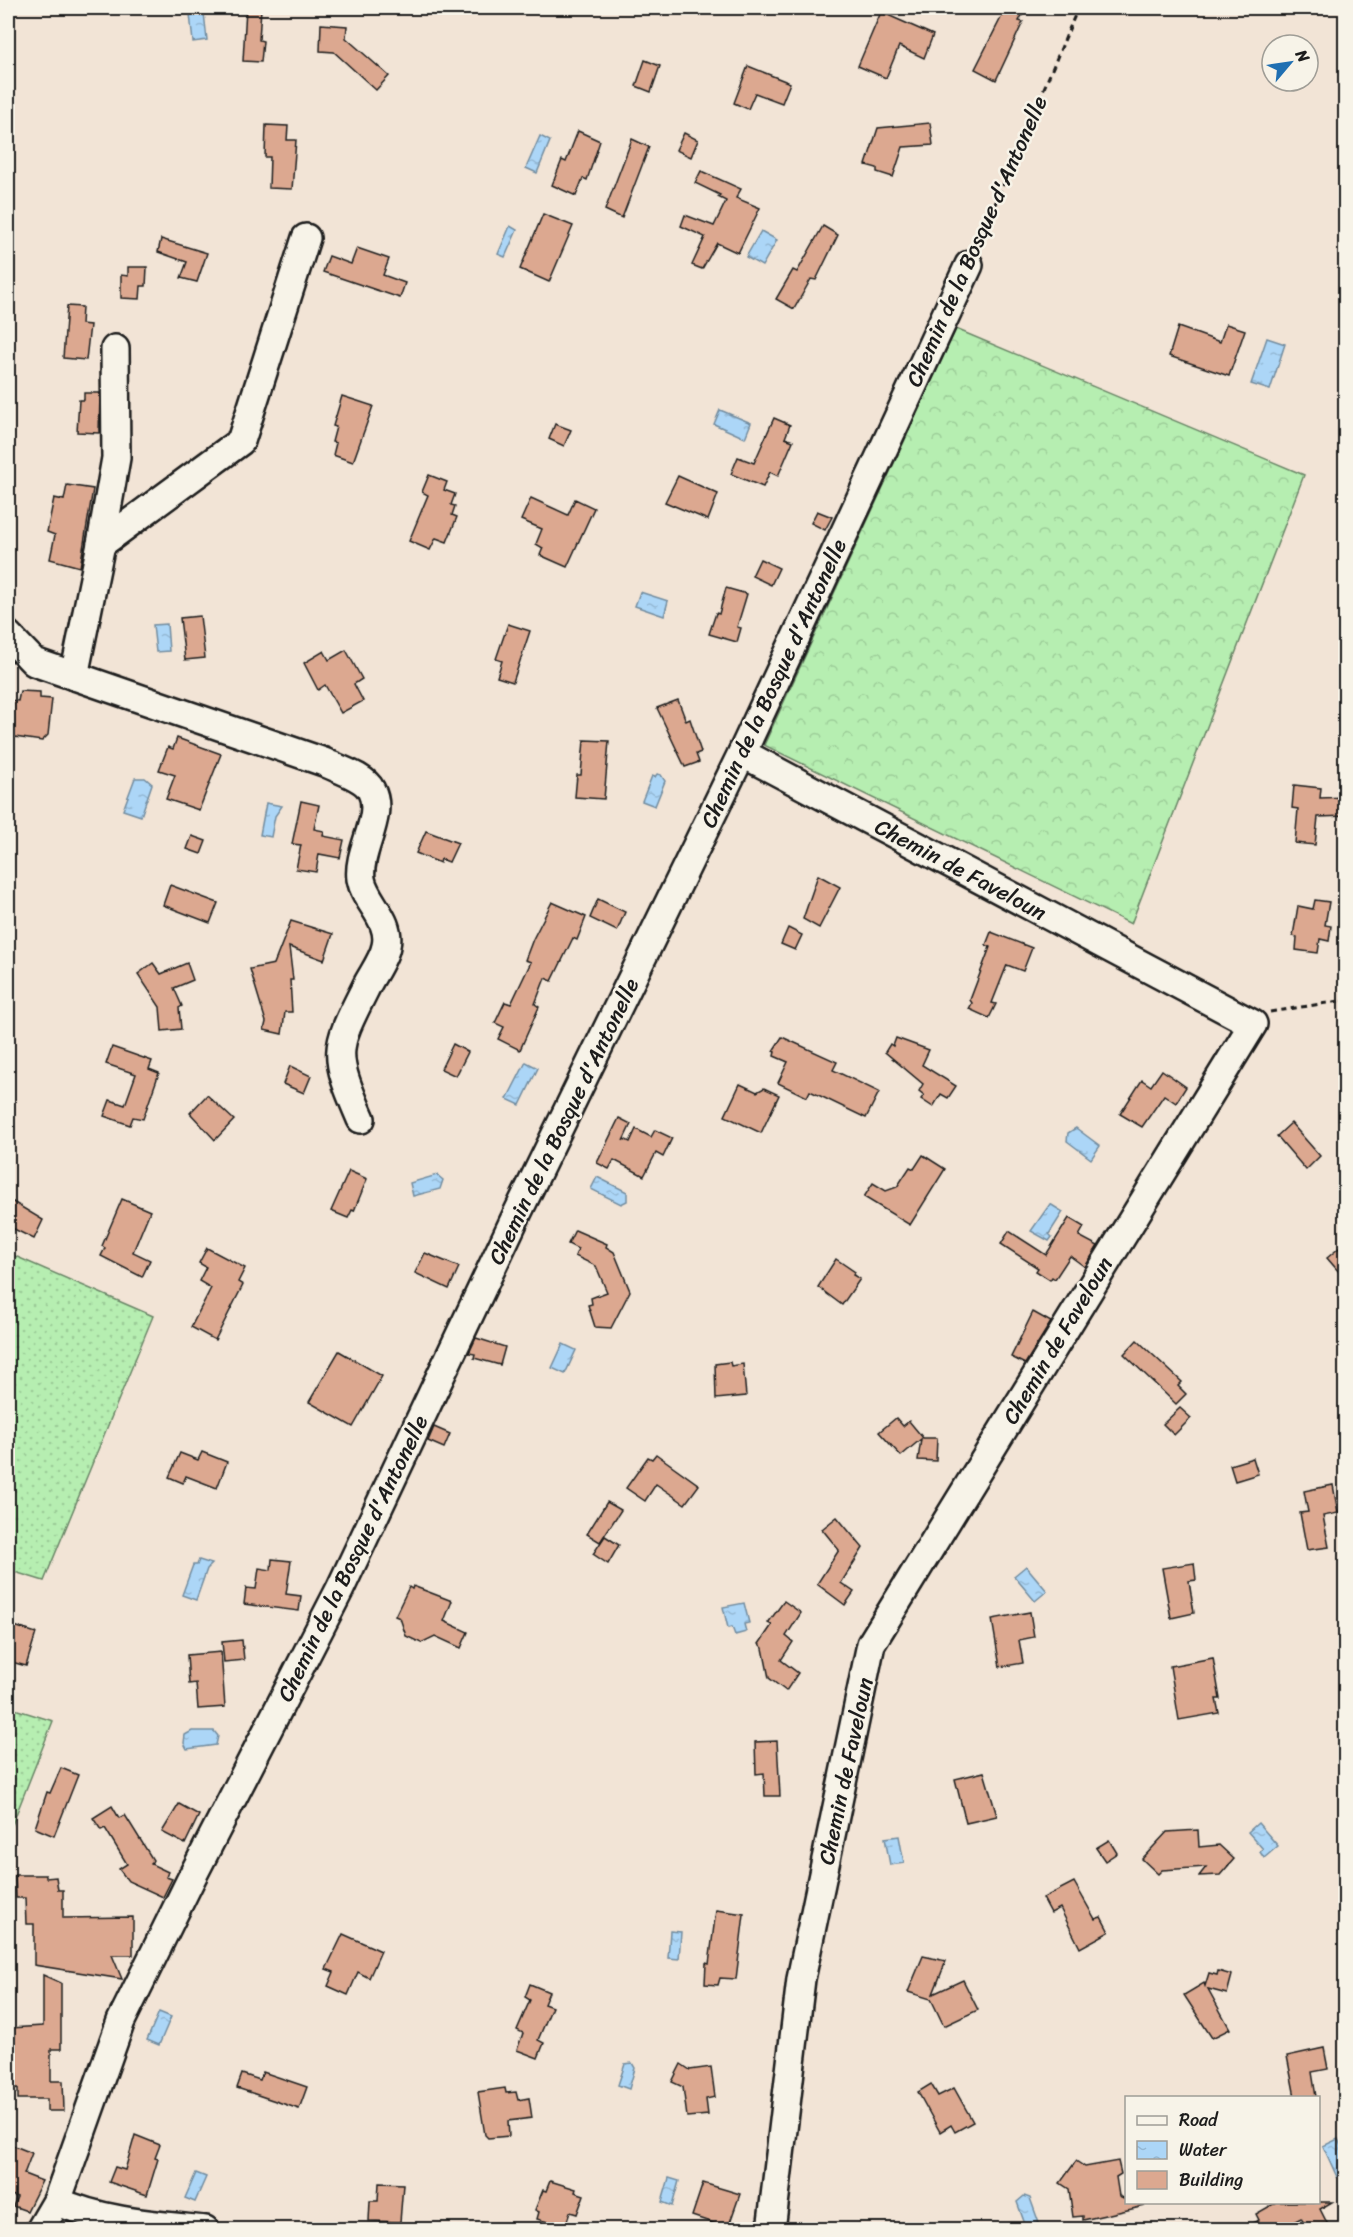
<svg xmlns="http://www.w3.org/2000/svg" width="1353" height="2237" viewBox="0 0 1353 2237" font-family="Sriracha,sans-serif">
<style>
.grass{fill:url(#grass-dots);stroke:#698566;stroke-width:1.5}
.forest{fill:url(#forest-crowns);stroke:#698566;stroke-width:1.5}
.water{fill:url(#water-ripples);stroke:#728c9f;stroke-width:1.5}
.building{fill:#dca890;stroke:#1c1c1c;stroke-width:1.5}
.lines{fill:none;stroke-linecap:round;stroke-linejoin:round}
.minor-casing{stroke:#1c1c1c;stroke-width:32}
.path{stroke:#1c1c1c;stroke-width:3;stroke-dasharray:6 4.5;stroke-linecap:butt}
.minor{stroke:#f7f3e8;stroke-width:27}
.labels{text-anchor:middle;stroke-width:5;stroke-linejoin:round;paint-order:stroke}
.street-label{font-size:22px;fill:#1c1c1c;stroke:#f7f3e8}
</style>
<defs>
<pattern id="grass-dots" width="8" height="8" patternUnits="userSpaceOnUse" patternTransform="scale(1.5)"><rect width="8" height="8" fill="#b6eeb1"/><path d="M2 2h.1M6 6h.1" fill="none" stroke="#9ccc98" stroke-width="1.8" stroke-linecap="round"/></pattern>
<pattern id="forest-crowns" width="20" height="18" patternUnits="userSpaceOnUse" patternTransform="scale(1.5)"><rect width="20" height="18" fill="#b6eeb1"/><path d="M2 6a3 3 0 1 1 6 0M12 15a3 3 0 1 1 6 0" fill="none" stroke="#9ccc98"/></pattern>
<pattern id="water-ripples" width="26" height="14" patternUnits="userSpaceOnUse" patternTransform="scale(1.5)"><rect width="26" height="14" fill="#acd6f7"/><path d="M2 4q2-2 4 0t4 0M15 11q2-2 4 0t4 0" fill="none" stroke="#93b7d3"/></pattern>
</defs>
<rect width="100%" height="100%" fill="#f2e4d6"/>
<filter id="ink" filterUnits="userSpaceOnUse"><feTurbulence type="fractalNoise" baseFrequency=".0167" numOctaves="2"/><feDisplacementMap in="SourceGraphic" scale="12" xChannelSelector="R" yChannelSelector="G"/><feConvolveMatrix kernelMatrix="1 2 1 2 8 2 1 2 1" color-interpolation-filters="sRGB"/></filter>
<g filter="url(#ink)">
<g class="grass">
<polygon points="8,1253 153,1316 44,1581 8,1570"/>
<polygon points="8,1707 53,1721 8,1835"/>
</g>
<polygon class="forest" points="956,329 1304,475 1131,924 764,745"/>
<g class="water">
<polygon points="198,10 204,13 207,40 193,42 190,14"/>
<polygon points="540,136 550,141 537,173 526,168"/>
<polygon points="510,226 517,230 505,257 498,254"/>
<polygon points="761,231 777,240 762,266 746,257"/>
<polygon points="1267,338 1285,344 1270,390 1251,384"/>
<polygon points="720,410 751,423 745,438 714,424"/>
<polygon points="640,592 668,601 664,616 635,606"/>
<polygon points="167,624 169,651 156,652 153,625"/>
<polygon points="657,774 661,775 665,781 655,806 642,801 652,776 655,777"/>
<polygon points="135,778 145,778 152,784 141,816 123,810"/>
<polygon points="266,803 282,806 275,816 271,837 260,835"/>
<polygon points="526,1062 538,1068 520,1105 507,1099"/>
<polygon points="1076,1128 1100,1146 1091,1159 1067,1141 1068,1133"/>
<polygon points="437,1175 443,1180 440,1189 413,1196 410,1183"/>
<polygon points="597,1177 627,1192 627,1201 621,1204 591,1189"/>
<polygon points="1050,1204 1063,1212 1049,1234 1052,1237 1049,1241 1031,1231"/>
<polygon points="563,1344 576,1350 565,1374 552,1368"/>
<polygon points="199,1560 212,1564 207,1569 196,1600 182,1595 193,1565 197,1565"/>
<polygon points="1026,1566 1047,1591 1035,1601 1014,1576"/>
<polygon points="744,1603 749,1623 744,1624 746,1632 735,1635 732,1627 728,1628 723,1607"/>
<polygon points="192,1731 214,1731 218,1736 216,1745 187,1749 184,1743 185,1735"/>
<polygon points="1258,1823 1278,1846 1264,1858 1260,1852 1263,1849 1248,1832"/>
<polygon points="899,1836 904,1863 890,1865 885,1838"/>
<polygon points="670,1931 681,1932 679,1959 668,1958"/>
<polygon points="159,2012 171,2017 159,2045 147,2040"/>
<polygon points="632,2063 635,2068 629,2089 618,2085 625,2064"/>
<polygon points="1338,2139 1345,2155 1346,2173 1337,2177 1323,2146"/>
<polygon points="196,2173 206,2177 195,2202 185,2198"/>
<polygon points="669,2178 679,2181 672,2206 662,2202"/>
<polygon points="1024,2196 1030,2198 1039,2223 1026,2227 1017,2202"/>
</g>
<g class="building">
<polygon points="246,8 261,8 259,40 263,41 261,62 243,61"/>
<polygon points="1006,8 1026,8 1019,21 1023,22 996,80 975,69"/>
<polygon points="881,12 933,35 924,58 899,46 886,78 858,66"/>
<polygon points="321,24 347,26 346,38 389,76 376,90 334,52 320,51"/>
<polygon points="645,60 660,66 651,92 636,86"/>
<polygon points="748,66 790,83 782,103 755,93 748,109 734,103"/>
<polygon points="930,123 933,145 903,147 893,177 877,172 877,168 866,165 878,128"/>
<polygon points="266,125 288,126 287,140 296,140 292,189 269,188 270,157 265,157"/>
<polygon points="578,131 600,141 587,180 583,178 576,196 552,185 562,160 566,162"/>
<polygon points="684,133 698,140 691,157 676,150"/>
<polygon points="632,139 649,147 622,218 605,210"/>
<polygon points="701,171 741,189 736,198 760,208 738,253 717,243 702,269 692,265 705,237 681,226 685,215 714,226 726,201 718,197 720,195 695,183"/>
<polygon points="543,214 573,226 549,282 520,269"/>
<polygon points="823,226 838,235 816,280 811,279 794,309 776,299 793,270 797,272"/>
<polygon points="161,239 207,253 197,282 181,278 187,262 158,252"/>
<polygon points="357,248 389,259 383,275 405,283 400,298 323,272 329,256 351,264"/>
<polygon points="128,267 147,267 146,286 141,286 140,299 121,298 121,275 128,276"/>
<polygon points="67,306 82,307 81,324 90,325 86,360 63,358"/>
<polygon points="1226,324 1245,330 1229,376 1169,356 1178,327 1220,342"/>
<polygon points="84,393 100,393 99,433 77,432 79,400 84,400"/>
<polygon points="342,396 373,406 353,462 333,455 336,443 332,442 336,427 333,426"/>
<polygon points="774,418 790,425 785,438 793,441 778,476 770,472 763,487 731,474 738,457 754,463"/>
<polygon points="555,424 571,430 564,446 549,439"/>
<polygon points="429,475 447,482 444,490 455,494 451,505 455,506 452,515 457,517 447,542 436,538 430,550 409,541 428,495 422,492"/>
<polygon points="678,476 718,494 708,520 665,502"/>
<polygon points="67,485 93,489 80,567 50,559 55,535 47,532 54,498 64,500"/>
<polygon points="531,498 568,515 575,499 594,508 567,567 540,555 543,548 536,544 542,529 521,520"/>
<polygon points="817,511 832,517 825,530 811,523"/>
<polygon points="760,559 779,568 771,585 752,576"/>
<polygon points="726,588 747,594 737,627 741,628 737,642 709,634 716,613 719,614"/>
<polygon points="200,616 205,658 185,660 180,618"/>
<polygon points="508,624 530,631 513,682 497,677 502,661 496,659"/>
<polygon points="346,650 362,679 354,684 363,701 341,713 325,685 318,690 304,663 324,651 329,660"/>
<polygon points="20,691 40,692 40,698 52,699 48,735 42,741 8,736 8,700 18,701"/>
<polygon points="678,700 686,721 690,719 701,752 696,754 699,762 685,767 657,708"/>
<polygon points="177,738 221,754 199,810 166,799 175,775 159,770 168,747 173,749"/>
<polygon points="584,740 609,741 604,799 575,797 577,775 581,775"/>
<polygon points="1294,785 1321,788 1320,798 1346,797 1346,816 1318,817 1315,845 1295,843 1298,809 1292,808"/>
<polygon points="301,801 319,805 314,829 324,831 323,836 344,840 340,858 319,854 316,872 296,869 301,845 292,844"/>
<polygon points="426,831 458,843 449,862 441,859 440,863 416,853"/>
<polygon points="192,836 206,841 201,854 187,849"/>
<polygon points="818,875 840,887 819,928 803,919"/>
<polygon points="170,885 218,903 210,923 163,905"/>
<polygon points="598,899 625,912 617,931 590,918"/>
<polygon points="1315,900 1329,902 1325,925 1331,926 1329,941 1320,939 1318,953 1296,950 1297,937 1293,936 1298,906 1313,909"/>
<polygon points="552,902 586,917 577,940 573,938 552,981 545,978 535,1004 539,1007 520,1050 498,1039 504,1027 495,1023 505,1002 511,1004 531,962 525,960 533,939"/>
<polygon points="291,921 333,934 324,960 289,947 293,980 290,980 292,1012 285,1012 282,1034 264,1030 266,1022 250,969 274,964"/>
<polygon points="788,928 802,935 795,950 781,944"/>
<polygon points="991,932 1032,948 1023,971 1007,965 992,1003 996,1004 989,1018 969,1009 972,1003 970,1000 990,947 986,945"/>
<polygon points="153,963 161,974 187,963 193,980 174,988 182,1006 179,1008 181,1029 162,1031 160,1007 138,974"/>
<polygon points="782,1037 837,1062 833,1070 879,1092 866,1118 810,1091 807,1097 778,1083 788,1062 774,1056 775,1052 773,1051"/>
<polygon points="896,1038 929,1050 922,1065 956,1086 948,1098 941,1094 933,1107 921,1099 924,1095 919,1091 923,1084 885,1052 890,1044 893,1046"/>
<polygon points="453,1044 468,1052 456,1076 441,1069"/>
<polygon points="112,1047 152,1061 149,1069 159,1073 143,1119 133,1117 130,1125 104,1116 110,1100 125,1105 136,1074 106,1064"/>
<polygon points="290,1066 311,1076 304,1093 283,1084"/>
<polygon points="1162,1070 1186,1087 1176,1103 1164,1095 1142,1127 1120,1114 1142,1080 1151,1086"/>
<polygon points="740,1084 757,1092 764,1088 779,1095 761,1133 725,1116"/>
<polygon points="207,1095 234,1120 215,1140 190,1113"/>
<polygon points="619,1118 631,1124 623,1141 624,1139 630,1142 636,1129 651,1137 655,1130 672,1138 663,1157 656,1153 644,1176 614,1160 609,1169 597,1163"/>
<polygon points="1291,1123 1320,1156 1306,1170 1277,1136"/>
<polygon points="923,1155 945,1169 910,1225 864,1197 873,1183 886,1191 897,1187 910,1167 914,1169"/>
<polygon points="349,1171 367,1179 354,1211 352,1210 348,1218 331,1211"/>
<polygon points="8,1199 43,1220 34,1239 8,1226"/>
<polygon points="122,1199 150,1211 133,1252 150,1260 142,1277 101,1256 105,1248 102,1246"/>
<polygon points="1069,1218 1084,1227 1079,1236 1098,1246 1085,1267 1070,1256 1055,1279 1052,1277 1050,1280 1036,1271 1038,1268 1001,1244 1009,1231 1046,1255"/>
<polygon points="575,1230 607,1244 606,1247 614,1252 630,1291 611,1328 595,1327 588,1305 592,1304 591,1298 607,1292 596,1266 575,1256 578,1249 568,1244"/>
<polygon points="207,1248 245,1268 238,1282 243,1285 215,1340 191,1327 211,1288 199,1281 206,1267 199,1263"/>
<polygon points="1339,1248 1346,1256 1346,1280 1327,1258"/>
<polygon points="425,1253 459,1267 449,1289 415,1273"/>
<polygon points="836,1259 855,1272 853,1275 860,1279 842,1305 818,1287"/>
<polygon points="1033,1312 1051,1322 1025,1364 1011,1357"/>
<polygon points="476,1338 505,1347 500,1365 474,1358 475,1354 469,1353"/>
<polygon points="1137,1340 1182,1382 1178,1386 1186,1394 1176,1404 1124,1354"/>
<polygon points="339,1351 382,1376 353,1427 309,1402"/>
<polygon points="730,1362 731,1366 743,1364 746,1396 716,1399 715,1364"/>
<polygon points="1180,1408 1191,1418 1174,1435 1163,1424"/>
<polygon points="896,1418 903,1426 909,1421 923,1438 937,1438 936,1461 918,1460 921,1439 901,1456 879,1432"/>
<polygon points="434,1427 450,1434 444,1448 428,1441"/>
<polygon points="202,1452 227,1462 217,1488 186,1476 183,1483 169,1477 180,1453 198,1460"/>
<polygon points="656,1454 699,1485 685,1504 656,1484 645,1501 626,1488 648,1457 652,1459"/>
<polygon points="1253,1458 1258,1474 1235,1481 1230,1465"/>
<polygon points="1333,1485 1338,1513 1323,1516 1329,1547 1307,1550 1300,1513 1308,1512 1304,1491"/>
<polygon points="607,1502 621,1510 600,1542 587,1534"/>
<polygon points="837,1517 863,1548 841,1583 854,1592 845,1605 817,1584 839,1550 822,1529"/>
<polygon points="605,1536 619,1545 608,1564 593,1554"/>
<polygon points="272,1559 291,1561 286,1594 301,1596 299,1611 244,1604 246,1588 256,1589 259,1568 271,1570"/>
<polygon points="1194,1563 1196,1580 1189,1581 1194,1613 1171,1618 1162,1568"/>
<polygon points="413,1586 452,1601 444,1621 468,1632 461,1648 435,1636 421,1643 406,1636 400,1618 395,1616 409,1587 412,1589"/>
<polygon points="784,1601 801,1613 786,1636 793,1642 781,1660 798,1673 786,1691 769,1678 763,1648 759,1644 772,1625 768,1623"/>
<polygon points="1030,1612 1034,1637 1019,1640 1023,1663 1000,1667 992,1619"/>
<polygon points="8,1624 36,1633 26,1666 8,1661"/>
<polygon points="242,1640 244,1660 224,1662 222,1642"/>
<polygon points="221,1652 225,1707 198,1709 196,1683 189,1684 187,1655"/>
<polygon points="1213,1658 1220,1699 1216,1699 1219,1713 1179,1720 1170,1666"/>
<polygon points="777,1741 780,1796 765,1796 764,1773 756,1774 755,1742"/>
<polygon points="61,1768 78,1775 54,1836 35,1828 47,1792 50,1793"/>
<polygon points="984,1772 997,1816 966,1823 955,1779"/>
<polygon points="179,1804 199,1815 185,1844 162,1832"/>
<polygon points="112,1806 119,1818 125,1815 153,1860 151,1864 168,1872 166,1877 172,1879 163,1897 128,1881 119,1869 127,1864 105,1828 101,1830 93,1818"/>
<polygon points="1198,1830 1199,1847 1219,1845 1234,1859 1220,1875 1199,1876 1206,1867 1162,1870 1158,1874 1142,1859 1167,1832"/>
<polygon points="1109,1840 1117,1853 1105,1861 1096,1848"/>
<polygon points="15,1875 46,1875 46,1878 56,1877 58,1890 63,1890 63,1918 133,1917 133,1955 112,1955 122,1979 34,1965 34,1924 26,1924 25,1898 16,1898"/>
<polygon points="1074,1882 1095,1919 1101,1917 1109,1932 1080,1948 1060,1908 1051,1913 1043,1898"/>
<polygon points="716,1910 744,1914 736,1979 720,1978 718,1985 705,1984 706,1963 709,1964"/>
<polygon points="343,1934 381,1951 369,1978 358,1972 348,1995 328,1986 334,1972 326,1969"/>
<polygon points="923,1956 946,1961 933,1994 963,1980 978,2010 944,2026 931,1999 908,1992"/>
<polygon points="1218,1971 1232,1975 1227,1994 1208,1989 1230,2029 1212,2038 1184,1995 1204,1983 1205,1986 1209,1973 1217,1975"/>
<polygon points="43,1975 61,1983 61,2049 51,2049 51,2081 63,2081 64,2111 47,2111 47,2099 18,2099 18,2088 12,2089 10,2028 43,2026"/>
<polygon points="530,1984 549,1992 544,2004 552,2007 538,2040 544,2043 538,2058 517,2050 523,2033 517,2030 530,2000 525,1997"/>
<polygon points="1324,2048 1328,2069 1312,2072 1316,2097 1295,2097 1287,2056"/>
<polygon points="681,2064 690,2070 711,2067 715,2097 706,2099 708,2115 687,2117 683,2087 672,2082"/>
<polygon points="263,2072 307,2087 299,2109 237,2088 242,2074 260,2080"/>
<polygon points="931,2084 938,2096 954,2088 973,2122 955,2132 951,2125 940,2132 918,2092"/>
<polygon points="505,2088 506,2093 516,2092 518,2100 529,2098 532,2118 508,2121 509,2136 488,2138 485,2135 478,2092"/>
<polygon points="135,2135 160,2145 155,2158 158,2159 147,2195 109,2182 115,2167 125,2170"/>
<polygon points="12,2145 32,2153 24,2174 42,2181 27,2211 13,2206 17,2197 8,2194 8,2156"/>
<polygon points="1076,2161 1085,2167 1118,2161 1121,2174 1116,2177 1119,2196 1126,2199 1126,2202 1145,2206 1083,2220 1083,2216 1073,2217 1069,2189 1060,2183"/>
<polygon points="550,2181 576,2189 575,2192 584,2195 577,2214 570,2212 565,2227 537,2219 539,2212 535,2210 543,2190 546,2191"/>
<polygon points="379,2183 403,2184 400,2222 369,2221 370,2201 378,2201"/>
<polygon points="703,2183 740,2194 728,2228 692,2216"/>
<polygon points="1277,2202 1332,2202 1320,2209 1328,2225 1319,2229 1307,2229 1301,2218 1280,2229 1239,2229 1259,2220 1256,2214"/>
</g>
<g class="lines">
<g class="minor-casing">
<g id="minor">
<polyline points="101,544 116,458 115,349"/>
<path d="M8,635L34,662L324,762C337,769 364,776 371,790C385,816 357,850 361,879C365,902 392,920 386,946C384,958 374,972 368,983C335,1049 331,1050 361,1119"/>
<polyline points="74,676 101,544 241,441 306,238"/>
<polyline points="742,753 1253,1024 871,1644 801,1979 771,2230"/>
<path d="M57,2201C102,2222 156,2225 205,2230"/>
<polyline points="40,2230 57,2201 121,2021 192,1877 340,1589 518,1212 742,753 969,265"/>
</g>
</g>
<g class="path">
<polyline points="978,244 1078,8"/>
<polyline points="1270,1012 1346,1000"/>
</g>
<use href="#minor" class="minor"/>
</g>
</g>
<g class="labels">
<g class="street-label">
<text transform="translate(976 241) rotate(-66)" y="8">Chemin de la Bosque d'Antonelle</text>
<text transform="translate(773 683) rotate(-65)" y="8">Chemin de la Bosque d'Antonelle</text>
<text transform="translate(961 869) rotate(28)" y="8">Chemin de Faveloun</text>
<text transform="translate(563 1121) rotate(-64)" y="8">Chemin de la Bosque d'Antonelle</text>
<text transform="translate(1057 1340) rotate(-59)" y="8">Chemin de Faveloun</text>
<text transform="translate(352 1558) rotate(-64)" y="8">Chemin de la Bosque d'Antonelle</text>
<text transform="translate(845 1771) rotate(-78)" y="8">Chemin de Faveloun</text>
</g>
</g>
<rect width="1353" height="2237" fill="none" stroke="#f7f3e8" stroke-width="30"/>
<rect x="15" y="15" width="1323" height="2207" fill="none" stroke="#1c1c1c" stroke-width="2" filter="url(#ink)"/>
<rect x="1125" y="2096" width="195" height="108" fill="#f7f3e8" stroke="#9f9d96" stroke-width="1.5"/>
<rect x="1137" y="2116" width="30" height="9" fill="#f7f3e8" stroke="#9f9d96" stroke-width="1.5"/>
<text x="1179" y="2126" font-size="18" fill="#1c1c1c">Road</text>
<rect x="1137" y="2141" width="30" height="18" fill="url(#water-ripples)" stroke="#9f9d96" stroke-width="1.5"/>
<text x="1179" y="2156" font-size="18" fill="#1c1c1c">Water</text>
<rect x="1137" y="2171" width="30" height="18" fill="#dca890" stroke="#9f9d96" stroke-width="1.5"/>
<text x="1179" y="2186" font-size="18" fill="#1c1c1c">Building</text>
<g transform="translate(1290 63) rotate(61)"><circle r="28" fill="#f7f3e8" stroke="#9f9d96" stroke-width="1.5"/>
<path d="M0-4.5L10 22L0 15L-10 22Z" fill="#1f6fb2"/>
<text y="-9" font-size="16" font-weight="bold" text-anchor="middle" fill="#1c1c1c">N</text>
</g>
</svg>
